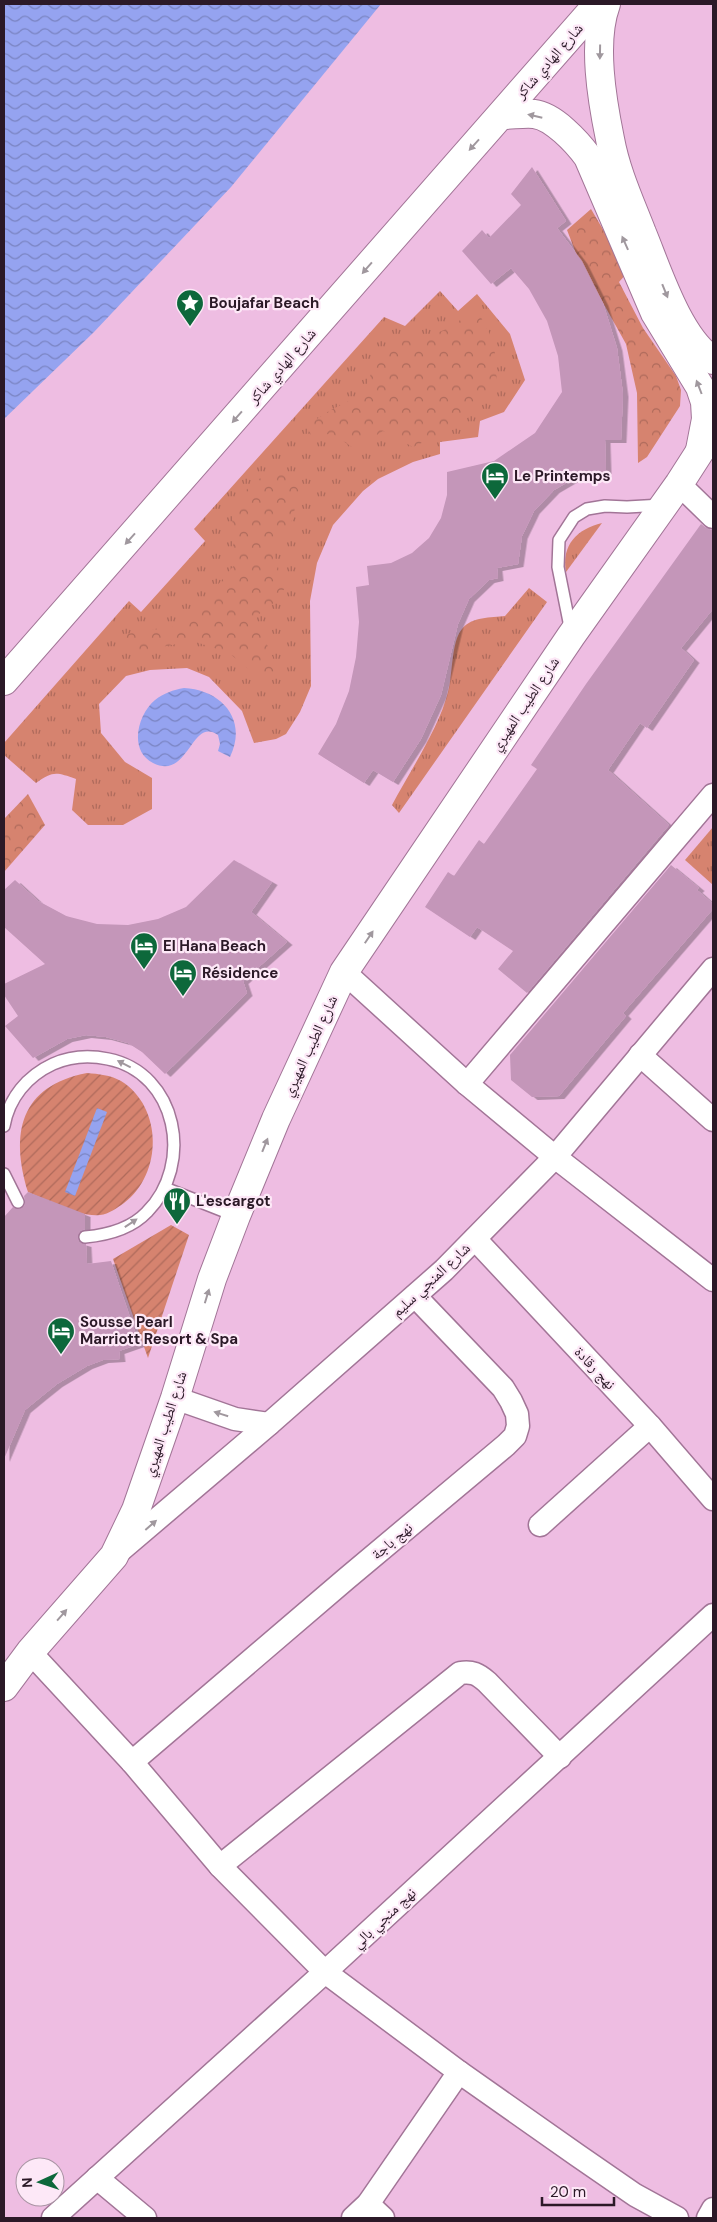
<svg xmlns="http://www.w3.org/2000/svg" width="717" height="2222" viewBox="0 0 717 2222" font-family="'DM Sans','Noto Naskh Arabic',sans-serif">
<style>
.grass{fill:url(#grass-tufts)}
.forest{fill:url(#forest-crowns)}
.garden{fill:url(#garden-furrows)}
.water{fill:url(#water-waves)}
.building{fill:#c496b9;filter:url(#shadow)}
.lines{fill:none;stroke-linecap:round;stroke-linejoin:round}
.lane-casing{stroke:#a27597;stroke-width:14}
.street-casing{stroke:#a27597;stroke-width:25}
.primary-casing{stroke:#a27597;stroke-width:30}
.lane{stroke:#fff;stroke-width:11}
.street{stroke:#fff;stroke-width:22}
.primary{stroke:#fff;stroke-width:28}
.oneway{fill:#a0989e}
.labels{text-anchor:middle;stroke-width:4.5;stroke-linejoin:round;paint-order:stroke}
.street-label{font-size:15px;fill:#2b1927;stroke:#fde8f7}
.poi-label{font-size:15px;font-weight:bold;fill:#2b1927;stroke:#fde8f7;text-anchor:start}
</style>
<defs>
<pattern id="grass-tufts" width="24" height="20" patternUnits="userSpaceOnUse" patternTransform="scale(1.25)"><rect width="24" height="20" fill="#d6836f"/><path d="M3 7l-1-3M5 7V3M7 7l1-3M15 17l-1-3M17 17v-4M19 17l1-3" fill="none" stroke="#ae6a5b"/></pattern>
<pattern id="forest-crowns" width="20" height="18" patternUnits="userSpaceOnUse" patternTransform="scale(1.25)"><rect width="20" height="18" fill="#d6836f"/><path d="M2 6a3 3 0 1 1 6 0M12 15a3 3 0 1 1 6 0" fill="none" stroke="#ae6a5b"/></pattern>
<pattern id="garden-furrows" width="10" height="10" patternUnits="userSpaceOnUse" patternTransform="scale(1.25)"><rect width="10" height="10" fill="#d6836f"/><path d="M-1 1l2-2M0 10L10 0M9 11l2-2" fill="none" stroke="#ae6a5b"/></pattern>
<pattern id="water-waves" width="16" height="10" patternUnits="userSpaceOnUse" patternTransform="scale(1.25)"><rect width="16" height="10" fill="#95a3f0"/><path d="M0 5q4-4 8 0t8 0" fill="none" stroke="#7a84c2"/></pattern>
<filter id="shadow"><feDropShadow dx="5.5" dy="3" stdDeviation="0" flood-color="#0004"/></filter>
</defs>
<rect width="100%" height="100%" fill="#eebde2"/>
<g class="grass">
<path d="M440,291L458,311L477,294L510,334L525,380L504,412L480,421L478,437L440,442V454L413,462L378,479L363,491L333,525L317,563L310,601L311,686L300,712L286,734L276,739L254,743L242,711L209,677L187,668L150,670L126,676L99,704L101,733L125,762L152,778V809L123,825H88L72,810L76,779C56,772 53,771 36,783L4,755V743L129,601L141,612L205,541L194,529L384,317L405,326Z"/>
<path d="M602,523L566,572C561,545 577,529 602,523Z"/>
<path d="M529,588L547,602L399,813L392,805C410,771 439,728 448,692C453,674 451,642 462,629C472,616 491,618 505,616Z"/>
<polygon points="713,827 713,885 685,860"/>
</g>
<g class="forest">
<polygon points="591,209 628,272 619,282 643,328 676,376 681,390 680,406 647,457 638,463 637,393 626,344 577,256 567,230"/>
<polygon points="477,310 494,342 497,383 479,407 460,425 413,447 383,431 355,449 331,433 313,439 306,426 329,411 364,393 374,365 391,340 417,341 444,330"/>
<polygon points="269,471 294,472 300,488 290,528 272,549 285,588 272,605 252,619 265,640 281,676 258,677 229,653 193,641 140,651 125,646 126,634 185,625 235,564 232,517 247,489"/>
<polygon points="28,794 45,825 4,872 4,819"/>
</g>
<g class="garden">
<path d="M87,1073C99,1074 110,1075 121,1081C163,1107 163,1174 124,1203C117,1208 109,1214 100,1215C77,1217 49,1201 28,1192C10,1133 20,1086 87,1073Z"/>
<polygon points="171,1225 189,1235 148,1358 113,1259"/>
</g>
<g class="water">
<polygon points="4,4 381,4 231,187 94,332 4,419"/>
<path d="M184,688C222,690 248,720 230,757L218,751L220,744L218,735C191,716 189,781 153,763C128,750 138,714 155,700C164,693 173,690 184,688Z"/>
<polygon points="97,1108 107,1112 75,1196 65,1192"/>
</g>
<g class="building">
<polygon points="532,167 566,221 557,228 582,261 603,303 617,348 623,394 621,440 605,440 606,471 578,476 554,490 534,511 522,536 518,564 497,568 498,578 489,580 469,599 458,624 441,695 421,739 393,782 373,770 364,783 318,754 336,724 349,691 356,657 359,622 356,587 369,585 367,566 391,563 412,553 429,538 441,518 447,495 447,472 494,461 535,433 562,392 558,356 547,321 529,289 511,268 491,284 462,251 482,230 489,238 521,205 511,194"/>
<polygon points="701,524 709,530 713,530 713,609 681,648 694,660 647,728 640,723 608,770 669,825 527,993 498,969 513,951 477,927 470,937 425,907 448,872 454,876 479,840 484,844 537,769 531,765 586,684"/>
<polygon points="234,860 272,882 251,912 287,942 243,981 247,993 165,1074 142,1052 128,1043 106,1037 86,1035 67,1039 33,1058 5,1026 18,1016 4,995 4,984 45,964 4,927 4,890 15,880 38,901 66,916 97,924 128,925 158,919 186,907"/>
<polygon points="671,865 699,888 697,890 713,904 713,909 623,1013 626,1016 559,1096 532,1097 511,1080 510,1055"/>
<polygon points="28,1192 85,1214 85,1229 80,1231 78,1237 79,1242 86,1244 87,1264 111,1261 139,1344 119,1351 120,1359 103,1360 87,1366 57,1384 42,1396 25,1410 4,1459 4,1217 13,1207 18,1209 24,1206 25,1202 24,1196"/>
</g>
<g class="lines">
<g class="lane-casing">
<g id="lane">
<polyline points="571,632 558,567 559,540 574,517 587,509 605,506 627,507 662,505"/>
<path d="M4,1126C9,1098 27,1076 53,1064C71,1056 89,1055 108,1059C178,1073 194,1165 147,1212C131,1229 107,1235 85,1237"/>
<polyline points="4,1174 18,1202"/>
<polyline points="165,1188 236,1216"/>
</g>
</g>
<g class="street-casing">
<g id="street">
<polyline points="679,484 713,517"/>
<polyline points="344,972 467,1084 555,1157 713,1280"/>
<polyline points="640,1055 713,1120"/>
<polyline points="467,1084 713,795"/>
<polyline points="475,1239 650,1426 713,1499"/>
<polyline points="175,1398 235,1419 269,1424"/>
<polyline points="540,1525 650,1426"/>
<polyline points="116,1554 269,1424 444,1270 555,1157 713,969"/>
<polyline points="30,1652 132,1762 220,1866 325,1972 459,2072 577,2155 635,2195 677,2218"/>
<polyline points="132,1762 346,1579 506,1445 515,1436 518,1426 517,1414 511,1401 503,1388 415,1296"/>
<path d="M220,1866L460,1673C472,1671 478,1674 487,1682L560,1757"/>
<polyline points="97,2178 145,2218"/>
<polyline points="368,2204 383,2218"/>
<polyline points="53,2218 325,1972 713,1615"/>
<polyline points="353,2218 368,2204 459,2072"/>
<polyline points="708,2218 713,2209"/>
</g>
</g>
<g class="primary-casing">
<g id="primary">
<path d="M606,4C592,42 602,100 610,139C616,172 630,202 642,233C657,269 679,340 713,360"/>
<path d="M502,115C512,115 524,113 534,114C553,116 577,142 588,157L655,313L700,387L705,402L706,419L700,450"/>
<polyline points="4,681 598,4"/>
<polyline points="4,1687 30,1652 114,1556 136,1510 175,1398 212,1279 236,1216 276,1119 344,972 571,636 679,484 713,431"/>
</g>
</g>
<use href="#lane" class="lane"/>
<use href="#street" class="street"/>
<use href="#primary" class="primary"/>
</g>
<defs><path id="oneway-solid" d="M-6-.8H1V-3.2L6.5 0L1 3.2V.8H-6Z" transform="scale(1.25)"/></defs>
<g class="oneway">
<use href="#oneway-solid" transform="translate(600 52) rotate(91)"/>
<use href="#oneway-solid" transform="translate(535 116) rotate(-167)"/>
<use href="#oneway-solid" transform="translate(474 145) rotate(132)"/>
<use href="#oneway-solid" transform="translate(625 243) rotate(-114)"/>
<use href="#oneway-solid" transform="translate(367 268) rotate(131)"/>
<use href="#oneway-solid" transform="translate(665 291) rotate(68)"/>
<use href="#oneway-solid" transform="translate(699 387) rotate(-111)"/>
<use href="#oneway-solid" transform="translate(237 417) rotate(131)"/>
<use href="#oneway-solid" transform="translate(130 539) rotate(132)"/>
<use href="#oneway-solid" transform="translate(369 937) rotate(-56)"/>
<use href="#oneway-solid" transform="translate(124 1064) rotate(-153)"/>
<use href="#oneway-solid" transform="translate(265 1145) rotate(-68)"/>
<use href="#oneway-solid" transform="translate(131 1223) rotate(-34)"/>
<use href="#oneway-solid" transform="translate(207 1296) rotate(-73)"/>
<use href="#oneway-solid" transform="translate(221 1414) rotate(-163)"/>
<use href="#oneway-solid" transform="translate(151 1525) rotate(-41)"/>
<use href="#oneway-solid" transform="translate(62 1615) rotate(-49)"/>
</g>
<defs>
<g id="sight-pin" transform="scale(1.4375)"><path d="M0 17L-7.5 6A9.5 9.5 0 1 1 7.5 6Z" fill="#0d683b" stroke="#fde8f7"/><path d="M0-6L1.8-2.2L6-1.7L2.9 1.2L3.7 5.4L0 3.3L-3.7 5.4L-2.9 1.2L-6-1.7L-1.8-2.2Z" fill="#fff"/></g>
<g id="hotel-pin" transform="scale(1.4375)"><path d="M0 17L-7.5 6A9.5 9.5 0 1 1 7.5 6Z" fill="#0d683b" stroke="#fde8f7"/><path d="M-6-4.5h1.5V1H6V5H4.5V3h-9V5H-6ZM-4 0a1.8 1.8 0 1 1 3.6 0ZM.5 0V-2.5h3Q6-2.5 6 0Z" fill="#fff"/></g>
<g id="restaurant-pin" transform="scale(1.4375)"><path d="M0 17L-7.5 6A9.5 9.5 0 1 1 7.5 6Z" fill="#0d683b" stroke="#fde8f7"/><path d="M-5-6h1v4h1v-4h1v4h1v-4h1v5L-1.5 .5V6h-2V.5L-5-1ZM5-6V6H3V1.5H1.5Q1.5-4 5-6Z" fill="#fff"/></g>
</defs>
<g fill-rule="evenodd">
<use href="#sight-pin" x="190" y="303"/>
<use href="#hotel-pin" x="495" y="476"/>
<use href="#hotel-pin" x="144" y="946"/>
<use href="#hotel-pin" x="183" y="973"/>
<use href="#restaurant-pin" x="177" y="1201"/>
<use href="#hotel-pin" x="61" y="1331"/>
</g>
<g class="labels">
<g class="street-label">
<text transform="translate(549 61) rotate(-49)" y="5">شارع الهادي شاكر</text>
<text transform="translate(282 366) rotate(-49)" y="5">شارع الهادي شاكر</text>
<text transform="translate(525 704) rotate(-56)" y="5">شارع الطيب المهيري</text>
<text transform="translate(310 1046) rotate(-65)" y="5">شارع الطيب المهيري</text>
<text transform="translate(431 1280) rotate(-43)" y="5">شارع المنجي سليم</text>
<text transform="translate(595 1368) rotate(47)" y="5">نهج رقادة</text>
<text transform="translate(165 1424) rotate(-72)" y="5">شارع الطيب المهيري</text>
<text transform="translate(392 1541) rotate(-40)" y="5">نهج باجة</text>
<text transform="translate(384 1918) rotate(-43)" y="5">نهج منجي بالي</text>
</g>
<g class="poi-label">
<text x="209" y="308">Boujafar Beach</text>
<text x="514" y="481">Le Printemps</text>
<text x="163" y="951">El Hana Beach</text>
<text x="202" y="978">Résidence</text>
<text x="196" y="1206">L'escargot</text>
<text x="80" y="1327">Sousse Pearl<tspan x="80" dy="17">Marriott Resort &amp; Spa</tspan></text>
</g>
</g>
<rect width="717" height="2222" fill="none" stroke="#2b1927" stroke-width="10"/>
<g transform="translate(40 2182) rotate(267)"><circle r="24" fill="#fde8f7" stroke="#a995a4"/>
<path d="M0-4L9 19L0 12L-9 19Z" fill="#0d683b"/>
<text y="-8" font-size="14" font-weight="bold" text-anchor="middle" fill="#2b1927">N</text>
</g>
<path d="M542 2197v8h72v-8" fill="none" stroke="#2b1927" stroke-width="2.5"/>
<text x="550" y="2197" font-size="15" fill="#2b1927" stroke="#fde8f7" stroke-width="4" paint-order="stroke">20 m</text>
</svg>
